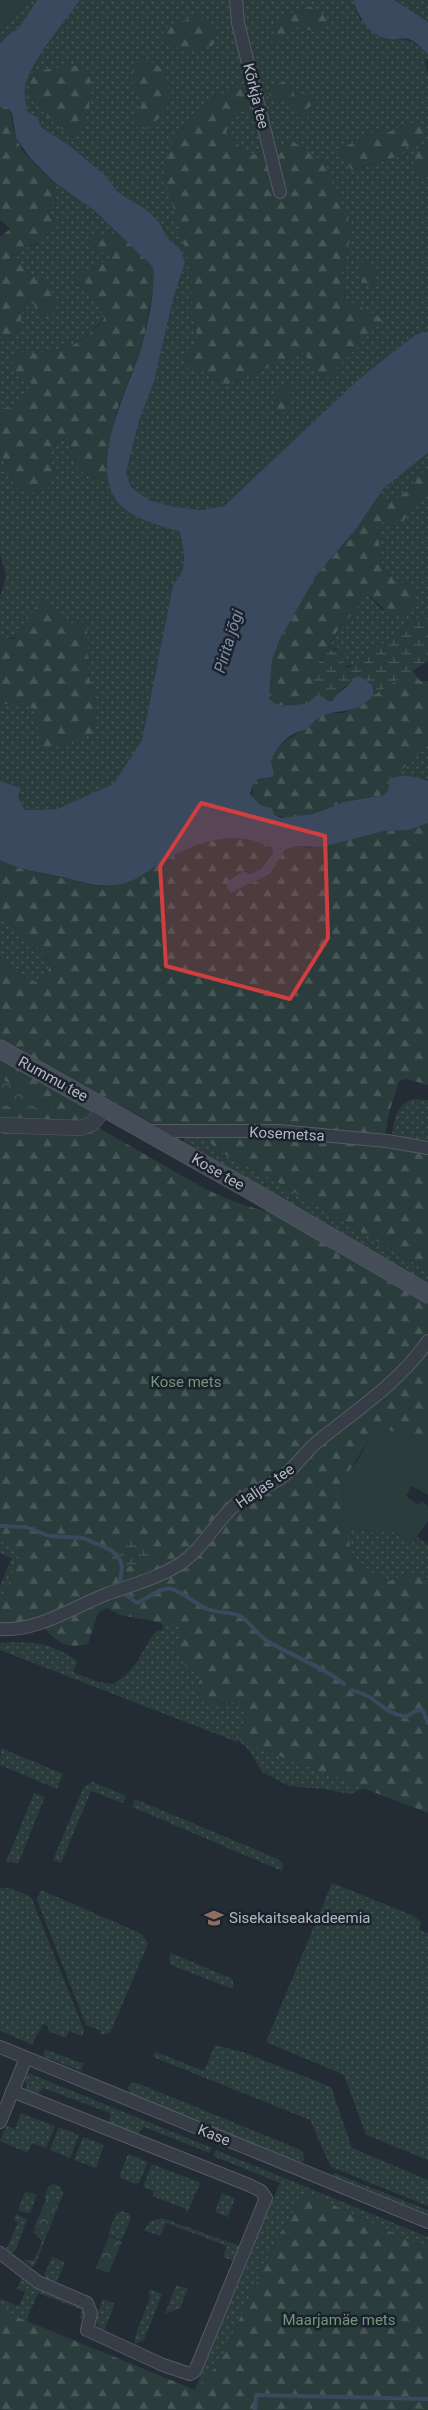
<svg xmlns="http://www.w3.org/2000/svg" width="428" height="2410" viewBox="0 0 428 2410" font-family="Roboto,sans-serif">
<style>
.grass{fill:url(#grass-dots);fill-rule:evenodd}
.forest{fill:url(#forest-firs)}
.wetland{fill:url(#wetland-marsh)}
.park{fill:url(#park-crowns)}
.garden{fill:#2b3c3c}
.water{fill:#3a495d}
.lines{fill:none;stroke-linecap:round;stroke-linejoin:round}
.stream{stroke:#3a495d;stroke-width:4}
.minor-casing{stroke:#545b64;stroke-width:14}
.tertiary-casing{stroke:#545b64;stroke-width:16}
.secondary-casing{stroke:#545b64;stroke-width:19}
.minor{stroke:#373d46;stroke-width:12}
.tertiary{stroke:#373d46;stroke-width:15}
.secondary{stroke:#454d59;stroke-width:18}
.marked{fill:#d03e3f;fill-opacity:0.2;stroke:#d03e3f;stroke-width:4;stroke-linejoin:round}
.labels{text-anchor:middle;stroke-width:5;stroke-linejoin:round;paint-order:stroke}
.street-label{font-size:15px;fill:#b1b8c3;stroke:#1c222b}
.park-label{font-size:15px;fill:#73967b;stroke:#1c222b}
.poi-label{font-size:15px;fill:#b1b8c3;stroke:#1c222b;text-anchor:start}
.water-label{font-size:16px;font-style:italic;fill:#7c8fa7;stroke:#1c222b}
</style>
<defs>
<pattern id="grass-dots" width="8" height="8" patternUnits="userSpaceOnUse" patternTransform="scale(1.25)"><rect width="8" height="8" fill="#2b3c3c"/><path d="M2 2h.1M6 6h.1" fill="none" stroke="#475657" stroke-width="1.8" stroke-linecap="round"/></pattern>
<pattern id="forest-firs" width="22" height="20" patternUnits="userSpaceOnUse" patternTransform="scale(1.25)"><rect width="22" height="20" fill="#2b3c3c"/><path d="M5 1l3.5 6h-7zM16 11l3.5 6h-7z" fill="#475657"/></pattern>
<pattern id="wetland-marsh" width="20" height="14" patternUnits="userSpaceOnUse" patternTransform="scale(1.25)"><rect width="20" height="14" fill="#2b3c3c"/><path d="M1 5h8M5 5V1M11 12h8M15 12V8" fill="none" stroke="#475657"/></pattern>
<pattern id="park-crowns" width="20" height="18" patternUnits="userSpaceOnUse" patternTransform="scale(1.25)"><rect width="20" height="18" fill="#2b3c3c"/><path d="M2 6a3 3 0 1 1 6 0M12 15a3 3 0 1 1 6 0" fill="none" stroke="#475657"/></pattern>
</defs>
<rect width="100%" height="100%" fill="#232b35"/>
<g class="grass">
<polygon points="29,0 37,0 18,29 0,44 0,31"/>
<path d="M80,0H353L360,19L389,39C407,37 414,42 428,54V59L425,61L428,74V143L418,148L416,171L428,177V331L415,335L360,378L224,506L202,510L175,507L149,500L131,487L126,473L139,421L154,382L173,299L185,262L180,248L168,239L159,222L147,210L118,192L106,176L70,146L41,127L38,118L27,111C26,104 24,95 25,88C28,64 66,21 80,0ZM33,71L79,136L72,138L46,115L29,92ZM237,87L243,110L233,115L226,132L249,156L292,141L352,230L342,273L345,299L383,319L318,374L303,352L227,385L205,372L187,368L185,357L199,344L192,314V272L186,249ZM378,130L419,142L405,147L400,156L353,170L341,155L340,149Z"/>
<polygon points="394,0 428,0 428,22 395,2"/>
<path d="M54,182L95,211L121,234H89L112,258L75,276L76,284L100,302L104,318C77,349 59,355 18,352L37,386C27,397 15,410 0,408V338H8L20,328L24,300L33,301L49,282L30,275L16,257L22,249L37,244L54,223L48,210L55,198Z"/>
<path d="M68,437L78,470L109,483C124,517 148,521 180,532C184,554 189,567 173,585L142,740L113,784L57,809L24,810L18,797L21,788L0,781V705L21,702L35,710L98,714L88,672L87,622C57,622 30,640 0,638V597L6,576L0,553V451L15,487L28,493L47,490L53,476L50,447Z"/>
<path d="M428,453V469C410,480 412,494 388,502L378,496L383,489Z"/>
<path d="M428,496V611L358,662L345,667L343,666L344,657L337,647L328,651C331,642 336,631 343,623C350,613 358,610 361,597L368,595L383,611L412,587L388,575L382,567L377,525L383,522L394,526L401,525C410,512 413,502 428,496Z"/>
<path d="M428,741V781C415,776 403,773 390,779L411,762Z"/>
<path d="M0,918C5,919 35,945 40,950C45,954 48,961 50,967L44,978L38,983L21,974L0,956Z"/>
<path d="M414,1099L428,1100V1145L392,1139C393,1122 395,1104 414,1099Z"/>
<polygon points="199,1134 224,1154 265,1175 428,1271 428,1285 184,1141 184,1137"/>
<path d="M346,1527L372,1532L379,1536L385,1527L411,1544L417,1537L428,1545V1578L410,1573L389,1581C363,1570 347,1558 346,1527Z"/>
<polygon points="0,1541 22,1549 0,1605 0,1586 12,1558 0,1553"/>
<path d="M162,1622L180,1626V1637L177,1649L185,1666L204,1677L199,1681L197,1690L201,1701L223,1704L232,1702L244,1710L245,1718L238,1740L364,1788L350,1794L325,1789L289,1786L262,1772L249,1750L238,1740L237,1742L0,1650V1643C30,1641 50,1642 76,1660L77,1664L73,1671L75,1673L98,1682L113,1684C138,1670 140,1652 156,1631L163,1630Z"/>
<polygon points="1,1748 63,1774 57,1789 0,1765"/>
<polygon points="93,1782 126,1796 123,1803 91,1791 61,1863 53,1860 84,1786"/>
<polygon points="34,1793 45,1797 18,1864 10,1861 9,1863 6,1862"/>
<polygon points="135,1799 278,1859 283,1864 282,1871 132,1807"/>
<polygon points="332,1883 412,1915 421,1922 419,1930 428,1933 428,2160 366,2135 344,2075 266,2042"/>
<polygon points="0,1888 11,1888 31,1897 84,2030 82,2036 69,2031 66,2038 48,2031 48,2026 43,2024 32,2044 0,2031"/>
<polygon points="41,1890 142,1934 148,1944 110,2033 100,2035 101,2031 86,2025 37,1900"/>
<polygon points="171,1953 230,1978 233,1981 233,1989 171,1965 169,1960"/>
<polygon points="215,2045 243,2052 331,2087 352,2148 428,2180 428,2206 331,2167 310,2120 153,2057 155,2052 159,2053 204,2071"/>
<polygon points="45,2049 84,2064 81,2071 43,2056"/>
<polygon points="28,2073 212,2148 210,2153 144,2127 138,2134 109,2124 110,2113 43,2088 37,2096 28,2092 25,2081"/>
<polygon points="131,2083 137,2083 301,2150 305,2159 301,2163 297,2163 131,2095 128,2088"/>
<polygon points="21,2113 55,2126 46,2148 32,2143 28,2153 0,2141 6,2126 15,2129"/>
<polygon points="59,2127 79,2135 70,2158 50,2150"/>
<polygon points="83,2137 104,2145 96,2168 74,2160"/>
<polygon points="216,2150 428,2237 428,2247 412,2242 306,2192 279,2235 218,2365 195,2390 280,2183 213,2156"/>
<polygon points="128,2154 148,2162 138,2185 119,2177"/>
<polygon points="152,2164 199,2182 200,2184 186,2215 186,2209 152,2196 154,2191 143,2187"/>
<polygon points="334,2173 428,2210 428,2216 332,2177"/>
<polygon points="54,2184 61,2187 63,2194 35,2265 32,2267 23,2260 34,2260 42,2241 33,2232 35,2229 46,2233 57,2203 44,2198 49,2186"/>
<polygon points="25,2192 37,2194 30,2214 18,2210"/>
<polygon points="222,2193 235,2198 228,2217 215,2212"/>
<polygon points="121,2211 128,2213 131,2217 122,2240 108,2234 116,2214"/>
<polygon points="16,2214 27,2219 16,2250 11,2253 6,2250 18,2222 14,2220"/>
<polygon points="162,2218 237,2245 240,2248 236,2262 223,2257 227,2246 166,2223 160,2236 144,2230 151,2221"/>
<polygon points="52,2256 65,2263 55,2285 44,2276"/>
<polygon points="23,2275 86,2308 84,2318 79,2320 82,2310 38,2293 26,2321 0,2310 0,2299 19,2306 25,2292 17,2289"/>
<polygon points="176,2285 188,2289 180,2308 165,2314"/>
<polygon points="150,2289 162,2294 144,2340 135,2344 135,2336 151,2295 148,2294"/>
<polygon points="103,2299 115,2304 104,2331 98,2327 95,2321"/>
</g>
<g class="forest">
<path d="M311,7L331,21L318,32L297,27L278,46L272,45C276,18 287,13 311,7Z"/>
<polygon points="199,15 215,26 216,40 212,46 193,51 164,45 161,39 164,29"/>
<path d="M139,60L152,62L166,70C170,100 173,112 145,129L137,127L134,118L142,104L143,96L132,91L133,68Z"/>
<polygon points="82,65 91,75 89,111 79,136 72,138 46,115 29,92 33,71"/>
<polygon points="285,81 295,96 309,95 314,103 305,111 308,116 306,121 300,120 287,101 277,102 269,94 272,86"/>
<polygon points="237,87 247,88 257,113 253,117 243,110 233,115 226,132 249,156 292,141 324,162 352,230 342,273 345,299 384,319 328,378 318,374 303,352 227,385 205,372 187,369 185,357 199,343 192,314 192,272 164,176 174,134 213,99"/>
<path d="M0,107H8C13,117 12,127 16,137C22,155 41,170 54,182L55,198L48,210L54,223C46,249 29,239 16,257L30,275L49,282L56,306L53,313L44,316L36,311L33,301H24L20,328L8,338H0V237L10,229L0,220Z"/>
<polygon points="417,122 424,132 419,142 406,147 400,156 352,170 341,155 340,149 378,130 389,132 405,124"/>
<polygon points="428,143 428,177 416,171 413,164 418,148"/>
<path d="M89,234H121L153,267L154,283L143,343L118,408L107,454L109,483L78,470L68,437L50,447L53,476L47,490L28,493L15,487L0,451V408C15,410 26,397 36,386L14,373L12,361L18,352C59,355 77,349 104,319L100,302L76,284L75,275L112,258L87,244Z"/>
<polygon points="361,262 370,264 377,283 372,285 362,282 357,271"/>
<polygon points="284,385 291,388 288,410 278,415 272,409 277,388"/>
<path d="M428,469V496C413,502 410,512 401,525L394,526L383,522L377,525L382,567L388,575L412,587L417,602L413,611C388,622 385,607 368,595L361,597L359,605L352,615L342,623L331,641L328,651L321,658L315,670L313,686L303,704C289,704 280,710 269,698L272,660L280,639L294,611L316,576L356,529L378,496L388,502C412,494 410,480 428,469Z"/>
<polygon points="41,599 66,623 87,622 88,672 98,714 92,734 41,750 35,710 21,702 0,705 0,638 15,639"/>
<path d="M412,670L420,681H428V741L411,762L390,779L388,790L384,795L344,802L313,814L286,818L275,815L272,808L260,805L252,797L253,785L257,779L264,778C273,756 272,749 293,736C298,733 301,730 307,730L315,718L325,713H343L369,701L374,695Z"/>
<path d="M428,823V1085L406,1079L399,1081L389,1113L384,1143L428,1151V1271L265,1175L224,1154L191,1128L156,1125L110,1100L92,1124L207,1190L243,1205L276,1214L428,1303V1445L418,1440L371,1435C363,1451 343,1476 342,1493C342,1499 345,1506 346,1512C349,1553 350,1564 389,1581L410,1573L428,1578V1813L238,1740L245,1718L244,1710L232,1702L210,1705L201,1701L197,1690L199,1681L204,1677L185,1666L177,1649L180,1637L179,1626L120,1615L107,1608L98,1613L88,1644C63,1650 52,1639 39,1620L0,1624V1605L22,1550L0,1541V956L21,974L38,983L44,978L50,967C48,961 45,954 40,950C35,945 5,919 0,918V860C22,872 46,874 69,879C83,882 96,888 110,886C128,884 146,872 161,863C195,842 234,828 272,848L273,853L261,869L251,874L247,871L227,882L232,893L270,874L285,850L295,846L310,848L384,831L410,830Z"/>
<polygon points="306,2192 412,2242 428,2247 428,2410 0,2410 0,2310 195,2390 218,2365 279,2235"/>
</g>
<g class="wetland">
<path d="M428,611V661L374,695L371,685C353,683 343,681 334,701L314,698L307,704H303L313,686L315,670L321,658L328,651L342,648L344,652L343,666L348,668Z"/>
<path d="M135,1538C144,1543 153,1548 154,1559L149,1564L122,1567L117,1557L125,1547L126,1541Z"/>
</g>
<g class="park">
<polygon points="0,1078 55,1109 0,1107"/>
<polygon points="46,2199 57,2203 46,2233 34,2228"/>
<polygon points="109,2236 122,2241 109,2273 96,2268"/>
</g>
<g class="garden">
<polygon points="0,0 29,0 0,31"/>
<polygon points="383,1429 405,1434 428,1445 428,1495 412,1486 406,1496 418,1505 422,1501 428,1506 428,1521 411,1544 385,1527 379,1536 372,1532 346,1527 342,1493 345,1476 358,1460 371,1435"/>
</g>
<g class="water">
<path d="M37,0H80C66,21 28,64 25,88C24,95 26,104 27,111L38,118L41,127L70,146L106,176L118,192L147,210L159,222L168,239L180,248L185,262L173,299L154,382L139,421L126,473L131,487L149,500L175,507L202,510L224,506L360,378L415,335L428,331V453L383,489L356,529L316,576L280,639L272,660L269,698C280,711 292,703 306,704L318,695L329,701H333C337,690 350,688 353,678L359,676L372,685L374,695C349,723 327,700 307,730C291,731 275,747 271,762L274,774L272,777L257,779L253,785L250,794L260,805L272,808L275,815L281,818L313,814L344,802L384,795L388,790L390,779C403,773 415,776 428,781V823L410,830L384,831L322,847L295,846L285,850L270,874L231,893L227,888V882L243,871L251,874L261,869L273,853L272,848C234,828 195,842 161,863C149,870 139,879 125,883C102,890 84,882 62,877C41,873 19,870 0,860V781L21,788L18,797L25,810L57,809L113,784L142,740L173,585C189,567 184,554 180,532C159,525 130,519 116,500C88,460 132,382 143,342C149,318 155,291 153,267L95,211L54,182L30,158L16,138L12,114L8,107H0V44L8,35L18,29Z"/>
<path d="M353,0H394L428,22V54C423,50 418,44 413,41C405,36 398,40 389,39C369,36 359,17 353,0Z"/>
</g>
<g class="lines">
<g class="stream">
<polyline points="0,1526 26,1527 49,1536 83,1538 111,1550 120,1560 122,1567 120,1583"/>
<path d="M125,1594L137,1603C147,1599 161,1586 172,1589C183,1593 195,1603 205,1608C217,1614 234,1611 242,1617C251,1624 257,1634 267,1641C292,1656 322,1666 344,1684"/>
<path d="M352,1690C358,1693 366,1694 371,1698C383,1707 390,1714 406,1717L417,1710L423,1711L428,1723"/>
<polyline points="255,2410 256,2395 428,2399"/>
</g>
<g class="minor-casing">
<g id="minor">
<polyline points="236,0 238,23 280,192"/>
<polyline points="148,1131 278,1131 387,1141 428,1148"/>
<path d="M0,1629C37,1632 73,1607 107,1594C131,1585 158,1578 180,1564C204,1548 215,1522 236,1504C250,1492 268,1487 282,1477C296,1467 304,1453 317,1442C355,1411 400,1382 428,1341"/>
<polyline points="0,2047 428,2222"/>
<polyline points="0,2122 26,2058"/>
<polyline points="0,2253 38,2282 87,2303 91,2313 87,2330 163,2365 190,2374 195,2371 266,2198 261,2191 249,2185 12,2091"/>
</g>
</g>
<g class="tertiary-casing">
<polyline id="tertiary" points="0,1125 80,1128 92,1124 105,1108"/>
</g>
<g class="secondary-casing">
<polyline id="secondary" points="0,1049 255,1193 428,1294"/>
</g>
<use href="#minor" class="minor"/>
<use href="#tertiary" class="tertiary"/>
<use href="#secondary" class="secondary"/>
</g>
<path class="marked" d="M201,803L325,836L328,938L290,999L166,966L160,866Z"/>
<defs>
<g id="university-bare" transform="scale(1.5)"><path d="M0-5L7-2L0 1L-7-2ZM-4 1L0 2.5L4 1V4Q0 6-4 4Z" fill="#8d6e63" stroke="#1c222b" stroke-width="2.5" paint-order="stroke"/></g>
</defs>
<g fill-rule="evenodd">
<use href="#university-bare" x="214" y="1918"/>
</g>
<g class="labels">
<g class="street-label">
<text transform="translate(256 96) rotate(76)" y="5">Kõrkja tee</text>
<text transform="translate(53 1079) rotate(29)" y="5">Rummu tee</text>
<text transform="translate(287 1134) rotate(3)" y="5">Kosemetsa</text>
<text transform="translate(218 1172) rotate(30)" y="5">Kose tee</text>
<text transform="translate(265 1486) rotate(-34)" y="5">Haljas tee</text>
<text transform="translate(214 2135) rotate(22)" y="5">Kase</text>
</g>
<g class="park-label">
<text x="186" y="1387">Kose mets</text>
<text x="339" y="2325">Maarjamäe mets</text>
</g>
<g class="poi-label">
<text x="229" y="1923">Sisekaitseakadeemia</text>
</g>
<g class="water-label">
<text transform="translate(228 641) rotate(-73)" y="6">Pirita jõgi</text>
</g>
</g>
</svg>
